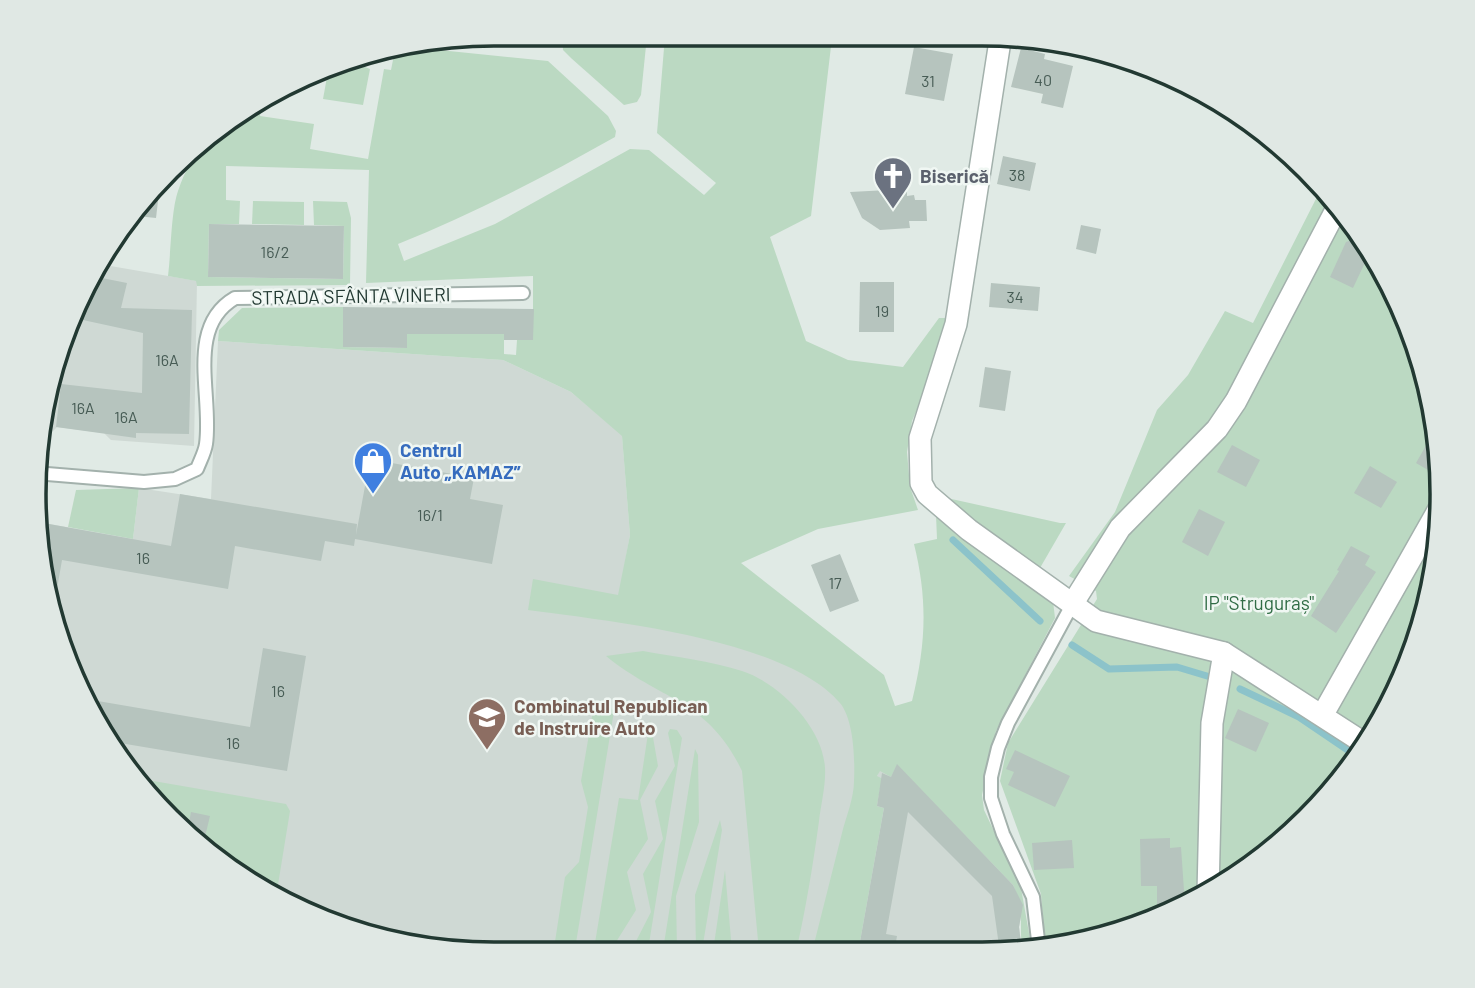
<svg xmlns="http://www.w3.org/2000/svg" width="1475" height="988" viewBox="0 0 1475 988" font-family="Barlow,sans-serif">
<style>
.built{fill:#cfd9d4}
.green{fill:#bbd9c2}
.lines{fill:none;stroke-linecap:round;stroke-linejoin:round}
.stream{stroke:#8cc3ca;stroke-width:7}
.building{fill:#b6c4be}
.service-casing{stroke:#a3b1ac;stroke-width:16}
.minor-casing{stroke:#a3b1ac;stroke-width:24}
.service{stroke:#fff;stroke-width:12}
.minor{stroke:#fff;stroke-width:21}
.labels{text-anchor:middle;stroke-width:5;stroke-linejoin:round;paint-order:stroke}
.number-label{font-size:16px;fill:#475c55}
.worship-label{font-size:19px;font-weight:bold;fill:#5b616d;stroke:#f0f7f3;text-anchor:start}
.street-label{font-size:19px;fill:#223932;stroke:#f0f7f3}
.shop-label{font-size:19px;font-weight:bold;fill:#366cbe;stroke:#f0f7f3;text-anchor:start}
.park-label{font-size:19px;fill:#306c45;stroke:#f0f7f3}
.education-label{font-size:19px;font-weight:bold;fill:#785e54;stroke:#f0f7f3;text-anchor:start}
.rim{fill:none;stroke:#223932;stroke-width:3.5}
</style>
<rect width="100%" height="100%" fill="#e0eae5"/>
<g class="built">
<polygon points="99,264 197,281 194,446 111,440 104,433 57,427 50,434 41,433 68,318"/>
<polygon points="218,341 503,360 571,392 622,435 630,535 619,595 850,683 863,777 825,952 405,946 290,907 168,820 95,724 42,584 38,522 133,539 139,488 211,499"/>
<polygon points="897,764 1013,885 1023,905 1019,927 1022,951 981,955 858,953 884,808 877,806 880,789 877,776 879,771"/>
</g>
<g class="green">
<polygon points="562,34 647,36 641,95 637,102 624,105 571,58 563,50"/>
<path d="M665,36L832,38L811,216L770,237L806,341L848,360L903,367L939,318H947L926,388L912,421L907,452L910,487L918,510L818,529L741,563L884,675L895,706L912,701C926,644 928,601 914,544L937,539L936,515L1053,601L1055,618L996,731L982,795L984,810L1021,888L1032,950L1022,951C1019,924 1025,910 1013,885L897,765L891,777L880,771L877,776L887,781L880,789L877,806L884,808L858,953L812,952C822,912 832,873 842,833C846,817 854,798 854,781C855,760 854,720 840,703C786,639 609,621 528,610L533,579L618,595L630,535L622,436L571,392L503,360L218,341L219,330L242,308L343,307V347L406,348L407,334L504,329V354L516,355L517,340H533V276L366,283L369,170L226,166V200L240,201L239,224H209L208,277L343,279L344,226L314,225L313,201L347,202L351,218L350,285L197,286L196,281L168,276C171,253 171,211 178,191C193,147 221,119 263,99L260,116L314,124L310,149L368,159L384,69L391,70L395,50L410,47L548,61L608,116L616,131L615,137C544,177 473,214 398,244L404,261L495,224L630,149L649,150L704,195L716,183L657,133Z"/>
<polygon points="367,54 365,67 370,69 363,105 323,99 329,66 346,58"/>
<path d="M1322,187C1335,203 1350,219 1362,236C1392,276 1425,356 1433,406C1465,606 1381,800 1200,897C1152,923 1100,943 1045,948L1041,894L1000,781L1008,743L1097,599L1096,591L1069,576L1115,512L1157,410L1188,375L1225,311L1253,323Z"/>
<polygon points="253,201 304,202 304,225 252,224"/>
<polygon points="139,488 133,539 68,527 76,490"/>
<polygon points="947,498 1060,523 1066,523 1040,568 952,506"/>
<path d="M643,651C676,657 710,661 742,671C779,683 823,727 825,768C826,785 821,804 819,821C813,865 806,908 796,952L759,951L742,771C708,699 661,701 606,656Z"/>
<polygon points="604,701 614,711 575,949 554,948 565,877 579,862 588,807 581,781 593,711 596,704"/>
<polygon points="650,720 658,766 640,800 648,839 627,872 636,910 616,942 617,949 594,949 619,798 638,800"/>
<polygon points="670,729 677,730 682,738 648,950 632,949 651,912 643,874 663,839 655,801 675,766 668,733"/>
<polygon points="695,749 698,755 699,822 676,896 677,950 663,950"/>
<polygon points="136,778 286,804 290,811 276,897 168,820"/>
<polygon points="720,820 722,830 702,950 696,950 695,895"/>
<polygon points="725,870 732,951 713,951"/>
</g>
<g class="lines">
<g class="stream">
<polyline points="953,540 1040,621"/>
<polyline points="1072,645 1109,669 1177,667 1207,676"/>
<polyline points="1240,689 1299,717 1358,757"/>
</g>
</g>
<g class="building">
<polygon points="914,47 953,54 944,101 905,94"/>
<polygon points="1021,48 1045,54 1044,59 1073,66 1063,108 1041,103 1043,94 1011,87"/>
<polygon points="1003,156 1036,163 1030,191 997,184"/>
<polygon points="160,184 156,218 127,215 129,213"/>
<polygon points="907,189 907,196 914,195 915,200 926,200 927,221 909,221 910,228 880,230 862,218 850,192"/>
<polygon points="209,224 344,226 343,279 208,277"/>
<polygon points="1081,225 1101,229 1096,254 1076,249"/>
<polygon points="1362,236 1370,252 1353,288 1330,277 1346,242"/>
<polygon points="92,276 127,283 121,308 192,310 189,434 136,433 136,438 56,427 61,384 142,393 143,333 69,317"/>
<polygon points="860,282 894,282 894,332 859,332"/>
<polygon points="991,283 1040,287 1038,311 989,307"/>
<polygon points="343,307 534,309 533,340 504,340 504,334 407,334 407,348 343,347"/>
<polygon points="985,367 1011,371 1005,411 979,407"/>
<polygon points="1435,430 1438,460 1440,477 1416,463"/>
<polygon points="1232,445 1260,460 1246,487 1217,472"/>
<polygon points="370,459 474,478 470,499 503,505 492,564 355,539 354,546 325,541 321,561 235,546 228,589 62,560 53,612 42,584 38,522 171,546 180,494 357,524 356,535"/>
<polygon points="1370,466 1397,482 1381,508 1354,493"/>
<polygon points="1199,509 1225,522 1208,556 1182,542"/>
<polygon points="1351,546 1370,556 1365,565 1376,572 1336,633 1311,616 1339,571 1337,570"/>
<polygon points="840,554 859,601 830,612 811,565"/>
<polygon points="263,648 306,656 287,771 108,741 95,724 86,699 250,727"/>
<polygon points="1238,709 1269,723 1256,752 1225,738"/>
<polygon points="1015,750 1070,776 1055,807 1008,785 1014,772 1006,769"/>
<polygon points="897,764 1013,885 1023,905 1019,927 1022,951 1000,953 992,896 908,812 886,934 897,936 894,953 858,953 884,808 877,806 882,773 891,777"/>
<polygon points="191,812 210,816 203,845 187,833"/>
<polygon points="1170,838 1170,848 1181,847 1185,905 1157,920 1157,886 1141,886 1140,839"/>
<polygon points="1072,840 1074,868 1034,870 1032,843"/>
</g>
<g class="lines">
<g class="service-casing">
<g id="service">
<path d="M35,473L144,482L175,479L197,469C200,461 205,452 206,444C213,396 185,327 235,298L523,293"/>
<polyline points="1039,949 1033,897 1003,834 991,798 991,777 998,748 1008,723 1073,603"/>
</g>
</g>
<g class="minor-casing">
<g id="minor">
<polyline points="1000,41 956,324 920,438 921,483 927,494 969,530 1096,621 1224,653 1367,745"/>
<polyline points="1073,603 1120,528 1217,429 1236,401 1338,206"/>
<polyline points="1323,714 1440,507"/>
<polyline points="1208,893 1212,723 1224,653"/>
</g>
</g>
<use href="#service" class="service"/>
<use href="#minor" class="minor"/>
</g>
<defs>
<g id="church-pin" transform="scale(2.0125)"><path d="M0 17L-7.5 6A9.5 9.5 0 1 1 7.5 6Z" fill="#6b7280" stroke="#f0f7f3"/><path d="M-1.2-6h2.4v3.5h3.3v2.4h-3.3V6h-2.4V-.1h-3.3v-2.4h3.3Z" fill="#fff"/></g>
<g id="shop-pin" transform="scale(2.0125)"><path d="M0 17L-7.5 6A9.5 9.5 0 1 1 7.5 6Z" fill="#3f7fe0" stroke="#f0f7f3"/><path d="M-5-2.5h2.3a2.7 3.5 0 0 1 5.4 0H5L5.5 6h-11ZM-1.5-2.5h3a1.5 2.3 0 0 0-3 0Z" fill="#fff"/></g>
<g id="school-pin" transform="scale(2.0125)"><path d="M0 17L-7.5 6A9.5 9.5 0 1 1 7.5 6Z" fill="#8d6e63" stroke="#f0f7f3"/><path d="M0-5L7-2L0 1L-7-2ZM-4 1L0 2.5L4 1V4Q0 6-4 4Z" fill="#fff"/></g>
</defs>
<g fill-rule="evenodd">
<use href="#church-pin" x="893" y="176"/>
<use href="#shop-pin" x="373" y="461"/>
<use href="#school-pin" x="487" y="717"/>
</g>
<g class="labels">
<g class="number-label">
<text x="1043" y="86">40</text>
<text x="928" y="87">31</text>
<text x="1017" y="181">38</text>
<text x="275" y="258">16/2</text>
<text x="1015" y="303">34</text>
<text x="882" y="317">19</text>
<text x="167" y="366">16A</text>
<text x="83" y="414">16A</text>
<text x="126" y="423">16A</text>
<text x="430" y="521">16/1</text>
<text x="143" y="564">16</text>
<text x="835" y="589">17</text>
<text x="278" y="697">16</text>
<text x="233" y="749">16</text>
</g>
<g class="worship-label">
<text x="920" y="183">Biserică</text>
</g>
<g class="street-label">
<text transform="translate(351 296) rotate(-1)" y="7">STRADA SFÂNTA VINERI</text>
</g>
<g class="shop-label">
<text x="400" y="457">Centrul<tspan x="400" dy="22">Auto „KAMAZ”</tspan></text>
</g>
<g class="park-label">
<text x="1259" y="610">IP "Struguraș"</text>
</g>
<g class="education-label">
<text x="514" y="713">Combinatul Republican<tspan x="514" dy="22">de Instruire Auto</tspan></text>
</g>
</g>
<path d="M0 0H1475V988H0ZM494 46H982A448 448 0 0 1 1430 494V494A448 448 0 0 1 982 942H494A448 448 0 0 1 46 494V494A448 448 0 0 1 494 46Z" fill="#e0e8e4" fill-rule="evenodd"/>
<path class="rim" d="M494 46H982A448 448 0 0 1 1430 494V494A448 448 0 0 1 982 942H494A448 448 0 0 1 46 494V494A448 448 0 0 1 494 46Z"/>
</svg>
